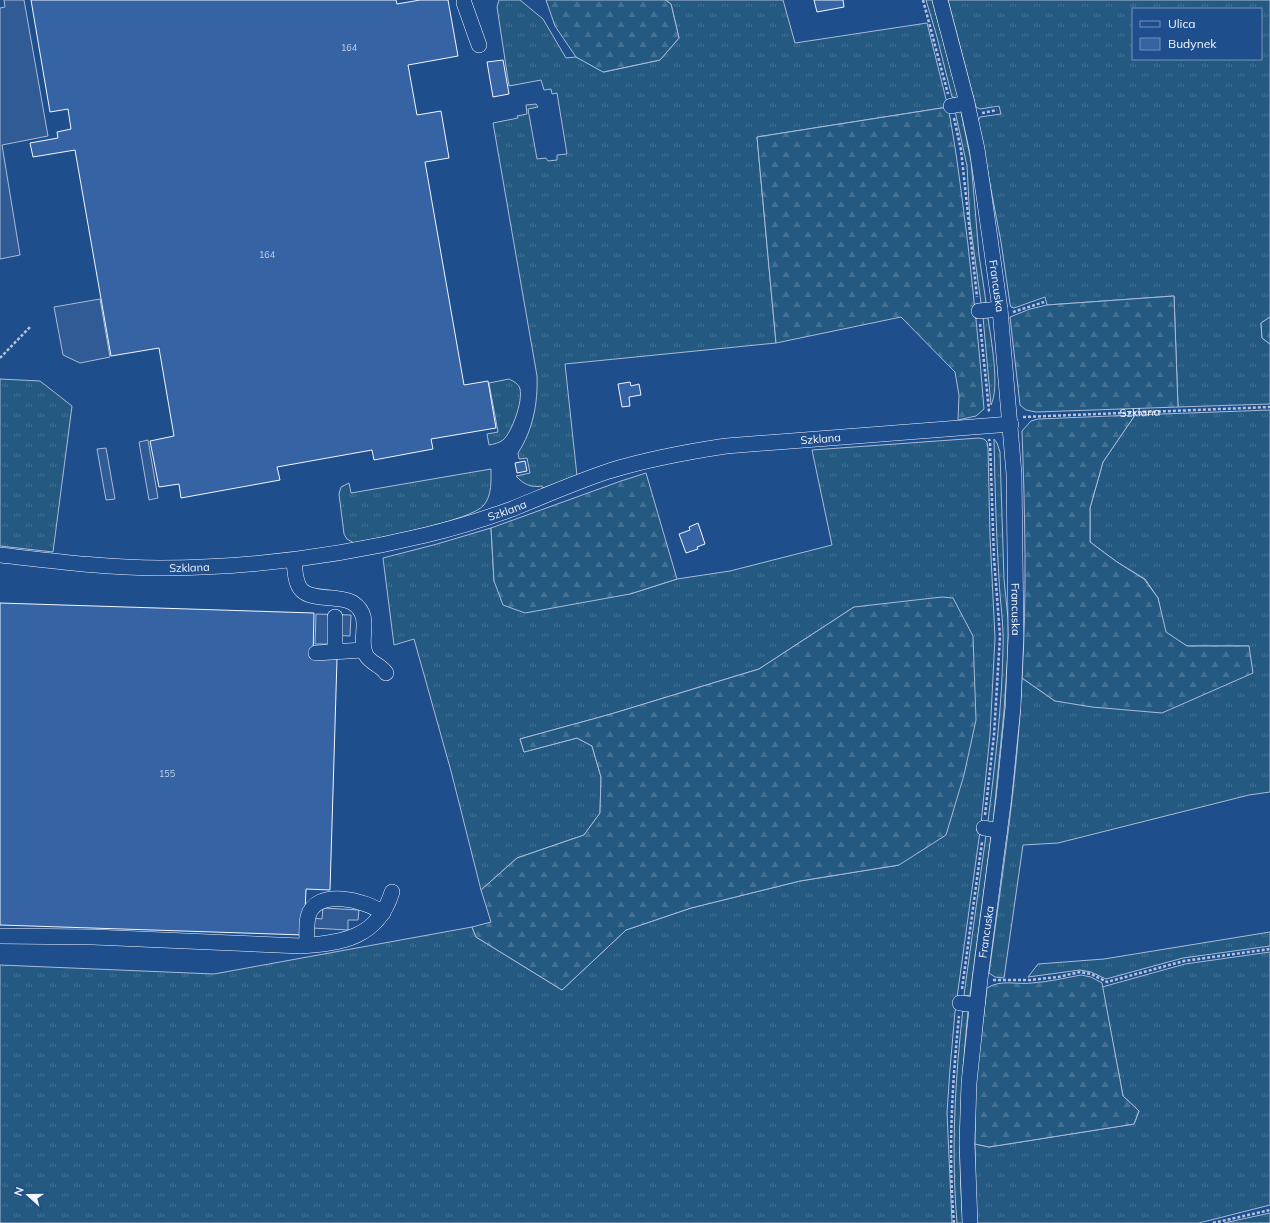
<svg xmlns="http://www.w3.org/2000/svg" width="1270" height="1223" viewBox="0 0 1270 1223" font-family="Mulish,sans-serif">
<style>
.grass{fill:url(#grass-tufts);stroke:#a8bbd7;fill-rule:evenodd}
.forest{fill:url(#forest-firs);stroke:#a8bbd7}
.parking{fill:#305b95;stroke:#a8bbd7}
.building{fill:#3563a3;stroke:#f2f6ff}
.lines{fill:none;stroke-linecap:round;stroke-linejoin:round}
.minor-casing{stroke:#f2f6ff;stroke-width:16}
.path{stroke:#b3c4dc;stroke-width:2.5;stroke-dasharray:3 2;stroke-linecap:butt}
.minor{stroke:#1f4e8c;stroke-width:15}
.labels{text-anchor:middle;stroke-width:3;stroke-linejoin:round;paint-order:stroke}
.number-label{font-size:9px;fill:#c3d1e8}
.street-label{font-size:11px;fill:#f2f6ff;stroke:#1f4e8c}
</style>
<defs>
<pattern id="grass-tufts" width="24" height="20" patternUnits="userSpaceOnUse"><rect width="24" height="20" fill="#245a82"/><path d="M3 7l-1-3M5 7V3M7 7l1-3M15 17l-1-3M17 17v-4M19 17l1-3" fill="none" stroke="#447295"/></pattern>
<pattern id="forest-firs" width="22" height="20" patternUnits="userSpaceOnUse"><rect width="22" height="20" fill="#245a82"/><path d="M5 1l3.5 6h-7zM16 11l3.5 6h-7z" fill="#447295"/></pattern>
</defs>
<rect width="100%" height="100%" fill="#1f4e8c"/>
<g class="grass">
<path d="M499,0H520L543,19L566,58L576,57L604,72L660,60L679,38L671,4L665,0H783L795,43L927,23L948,107L757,137L776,343L565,364L577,476L543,488L542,486C531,488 523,484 516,476L530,473L527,458L519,459L518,453C533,430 538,403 537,376L493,123L518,118L517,116L527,114L526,105L536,104L538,107L528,109L537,159L546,158L548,161L557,160V155L567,154L557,93L552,94L551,89L544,90L541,80L509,86L497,7Z"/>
<polygon points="926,0 932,0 958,96 956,98 952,97 937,37"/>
<path d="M948,0H1270V317L1261,323L1262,338L1270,344V404L1178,407L1174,296L1047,305L1045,297L1014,308L1011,307L1010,304L1001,242L978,121L980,117L1001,114L999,106L980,109L976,107ZM1133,9H1261V59H1133Z"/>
<polygon points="959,110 961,112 971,161 979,255 986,302 982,304 981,303 970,222 967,166 955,111"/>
<path d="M983,317L988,318C991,339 1000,387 991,405Z"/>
<polygon points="0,379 40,381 72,406 53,552 0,546"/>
<path d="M509,379C513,381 519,384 520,389C523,401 512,432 503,440C499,443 494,444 489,445L487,434L498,432L489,383Z"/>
<path d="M1270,410V792L1249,795L1058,843L1023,845L1004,978L995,977L989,973C1002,875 1018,777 1022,678L1055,701L1249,646H1187L1165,632L1158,598L1145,579L1117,562L1090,542V508L1103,462L1135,415Z"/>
<polygon points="979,438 984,439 987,442 988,448 990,536 995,638 990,735 981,824 955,1012 950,1069 947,1113 952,1223 0,1223 0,965 214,974 472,927 476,937 562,990 626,930 691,908 800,881 899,865 854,607 759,669 611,714 520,739 524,752 577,738 592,746 601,777 600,813 584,835 517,858 481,890 451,771 414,639 394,645 383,558 437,544 491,528 494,581 630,594 677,579 730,571 832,545 812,450"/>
<path d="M994,439L997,443L1000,452L1004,579L1008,619V650L1004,711L993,823H990L988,821C995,764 1002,706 1003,648C1004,625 1000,602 999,579C996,532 995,486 994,439Z"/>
<path d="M491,469C491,481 492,495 484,505C471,521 378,538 354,543L347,539L344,534L339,494L341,487L349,483L351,493Z"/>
<polygon points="986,835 991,836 970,995 966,996 964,995"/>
<polygon points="1270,932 1270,946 1183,958 1106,979 1091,972 1080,970 1028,977 1038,964 1104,959"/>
<polygon points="1270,952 1270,1205 1199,1223 977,1223 975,1191 975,1144 989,1147 1134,1124 1139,1111 1123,1096 1102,987 1185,964"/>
<path d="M963,1009L968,1011C961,1082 957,1152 963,1223H957C951,1151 955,1080 963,1009Z"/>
<polygon points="1270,1213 1270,1223 1224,1223"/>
</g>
<g class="forest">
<polygon points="546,0 665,0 671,4 679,38 660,60 603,72 576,57 555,26"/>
<path d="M948,107C957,153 962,199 968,245C974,300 980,355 984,409L976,416L958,420L959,395L955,372L901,317L776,343L757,137Z"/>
<polygon points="1174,296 1178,407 1036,412 1026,410 1020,405 1010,317 1030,309 1047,305"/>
<polygon points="1270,317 1270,344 1262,338 1261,323"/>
<path d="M1135,415L1103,462L1090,508V542L1117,562L1144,579L1158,598L1166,632L1187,646H1249L1253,673L1162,713L1092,707L1055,701L1022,678C1027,596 1025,514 1022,431L1031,421L1038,419Z"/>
<polygon points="646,473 677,579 630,594 525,613 503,605 494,581 491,528 621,481"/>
<polygon points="942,597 953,598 973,636 976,720 964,775 946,835 899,865 800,881 691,908 626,930 562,990 476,937 472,927 491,922 481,890 517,858 584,835 600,813 601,777 592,746 577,738 524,752 520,739 611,714 759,669 854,607"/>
<path d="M1081,975L1091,977L1102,983L1123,1096L1139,1111L1134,1124L989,1147L975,1144V1084L987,988C1001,979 1016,985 1032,983C1048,982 1064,978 1081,975Z"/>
</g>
<g class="parking">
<polygon points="4,0 24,0 48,136 2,145 20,255 0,259 0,8 5,7"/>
<polygon points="100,299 110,357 80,363 63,355 54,307"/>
<polygon points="148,440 158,498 149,500 139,442"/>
<polygon points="106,448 115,499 106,500 97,449"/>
<polygon points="316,614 351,615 350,636 329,635 328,644 315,644"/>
<polygon points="323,908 359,910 358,920 348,920 348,930 312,928 312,918 322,919"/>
</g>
<g class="building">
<polygon points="31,0 396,0 397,4 420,0 448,0 458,56 408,65 417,115 441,111 449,158 425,162 464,385 488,381 496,428 431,439 433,449 374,460 372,450 277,467 280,480 181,498 179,484 159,487 150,441 174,436 159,348 111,356 75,150 33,157 30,143 58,138 57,132 71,129 68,109 50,112"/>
<polygon points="814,0 843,0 844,7 817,12"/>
<polygon points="503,60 509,94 493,97 487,62"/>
<polygon points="630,382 631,386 639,384 641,395 629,397 630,406 622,407 618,384"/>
<polygon points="525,461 527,471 517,473 515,463"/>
<polygon points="698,523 705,544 697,547 698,549 686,553 679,534 690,530 689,527"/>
<polygon points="0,603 314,613 313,658 337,659 330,890 306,889 304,935 0,925"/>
</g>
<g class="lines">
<g class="minor-casing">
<g id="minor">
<path id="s2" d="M940,0L967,103L977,149L984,196L1000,309L1014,474L1016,636L1013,707L1004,797L980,979L969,1083L967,1143L970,1223"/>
<polyline points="464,3 479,45"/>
<polyline points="951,106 967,103"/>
<polyline points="979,311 1000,309"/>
<path id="s3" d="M0,555C53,561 107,568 160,568C250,568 339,556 426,535C455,528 484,519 512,509C544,496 576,482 609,471C648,459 686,452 726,446L1011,424"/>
<path d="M294,560C296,592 300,596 332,598C340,599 347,599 353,603C374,617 357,639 366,655C370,663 381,665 386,673"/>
<polyline points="335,651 335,617"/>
<polyline points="316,653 363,650"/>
<polyline points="984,828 1000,831"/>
<path d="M0,936L93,937L301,946C342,943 378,938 392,892"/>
<path d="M307,945C307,936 306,926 308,917C315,887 366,900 383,913"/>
<polyline points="960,1003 977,1005"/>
</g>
</g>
<g class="path">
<polyline points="923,0 948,94"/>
<polyline points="982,113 997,110"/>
<polyline points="954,118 961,150 977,297"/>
<polyline points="1013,312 1044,302"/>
<polyline points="980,324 989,410 987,412"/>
<polyline points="0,358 31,326"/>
<path id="s1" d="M1023,417L1270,407"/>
<polyline points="985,815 994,735 1000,636 994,558 990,442 989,439"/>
<polyline points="993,980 1030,980 1058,977 1080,972 1091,974 1107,982 1184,961 1270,949"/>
<polyline points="962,989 982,842"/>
<path d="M954,1223C948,1154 952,1085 959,1016"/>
<polyline points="1213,1223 1270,1210"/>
</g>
<use href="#minor" class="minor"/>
</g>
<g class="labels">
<g class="number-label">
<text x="349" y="51">164</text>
<text x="267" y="258">164</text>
<text x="167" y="777">155</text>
</g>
<g class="street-label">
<text dy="4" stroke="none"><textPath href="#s2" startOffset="292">Francuska</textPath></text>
<text dy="4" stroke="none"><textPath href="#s1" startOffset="117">Szklana</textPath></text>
<text dy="4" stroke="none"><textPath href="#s3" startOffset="838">Szklana</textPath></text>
<text dy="4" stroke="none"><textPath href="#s3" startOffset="514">Szklana</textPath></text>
<text dy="4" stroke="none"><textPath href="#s3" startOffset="190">Szklana</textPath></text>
<text dy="4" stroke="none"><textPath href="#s2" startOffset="616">Francuska</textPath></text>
<text transform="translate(986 932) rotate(-82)" y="4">Francuska</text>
</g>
</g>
<rect x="1132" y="8" width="130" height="52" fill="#1f4e8c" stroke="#7391ba"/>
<rect x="1140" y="21" width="20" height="6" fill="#1f4e8c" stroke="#7391ba"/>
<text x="1168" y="28" font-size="12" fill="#f2f6ff">Ulica</text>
<rect x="1140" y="38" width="20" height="12" fill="#3563a3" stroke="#7391ba"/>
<text x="1168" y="48" font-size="12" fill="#f2f6ff">Budynek</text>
<g transform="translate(28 1195) rotate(291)" stroke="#1f4e8c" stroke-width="3" paint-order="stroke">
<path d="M0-3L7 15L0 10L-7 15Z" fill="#f2f6ff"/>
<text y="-6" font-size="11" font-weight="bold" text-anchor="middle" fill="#f2f6ff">N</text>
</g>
</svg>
